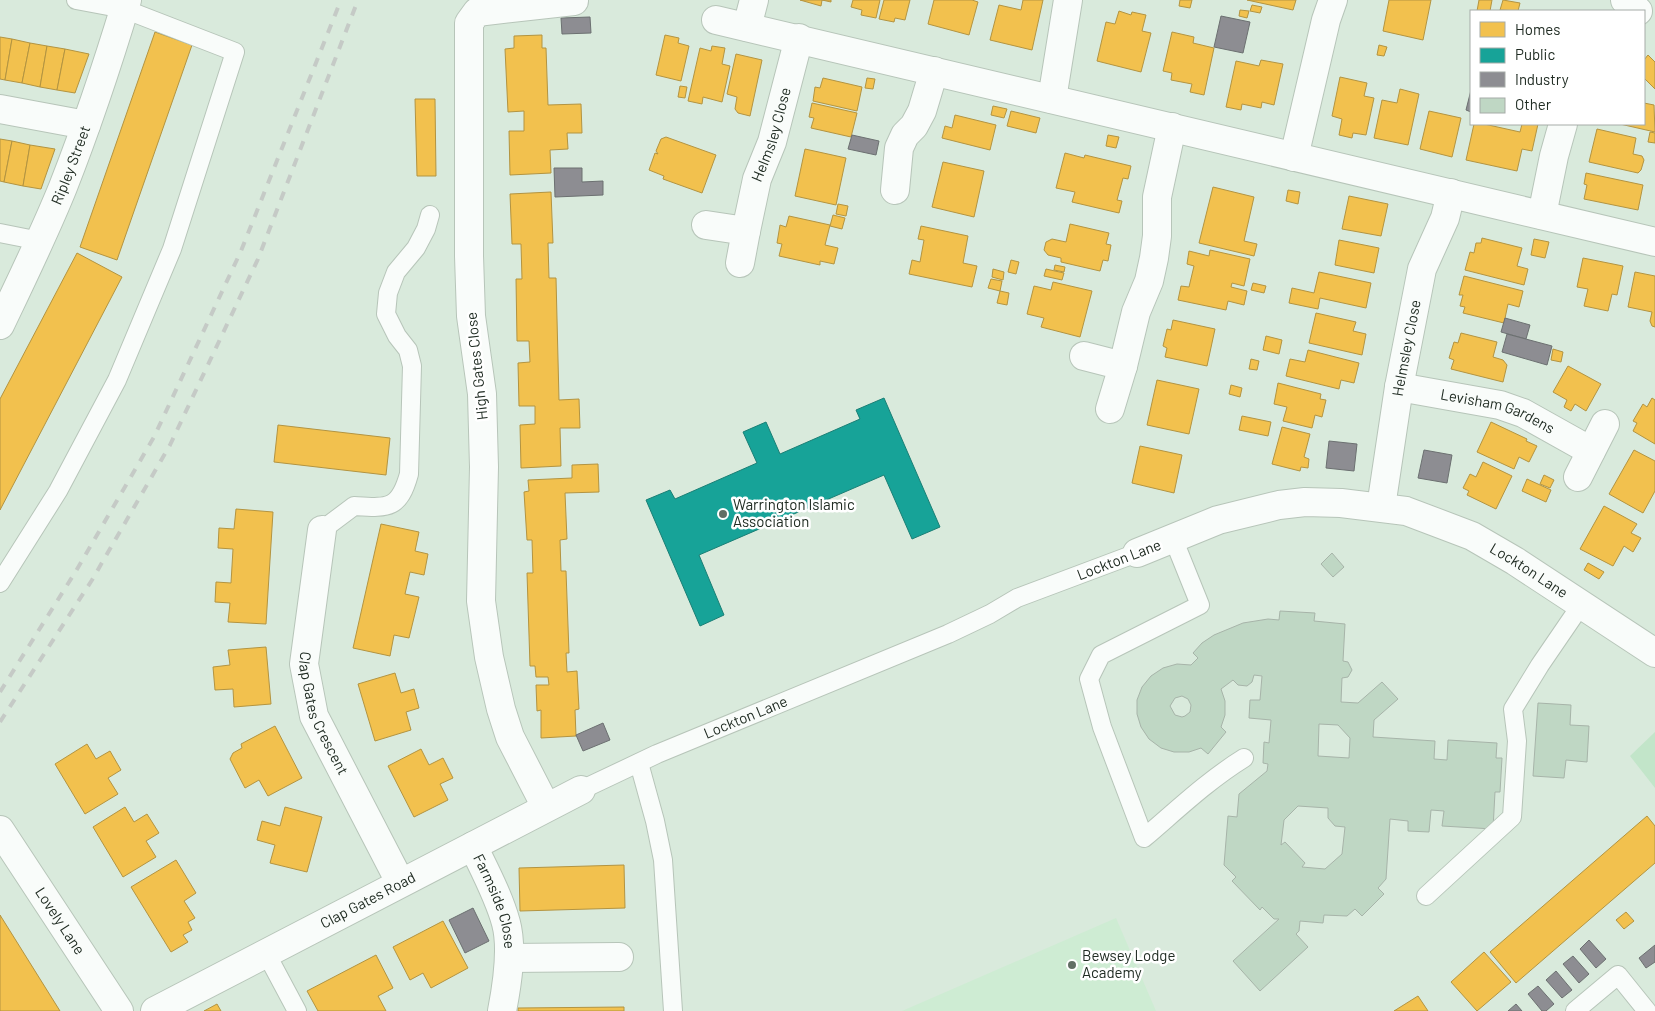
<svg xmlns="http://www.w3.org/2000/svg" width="1655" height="1011" viewBox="0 0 1655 1011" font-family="Barlow,sans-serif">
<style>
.built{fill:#ceecd3}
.green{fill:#c2e5c9}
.homes{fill:#f2c14e;stroke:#b39441}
.public{fill:#17a398;stroke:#1a7f75}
.industry{fill:#8d8d92;stroke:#6c7071}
.building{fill:#bfd7c4;stroke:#a7b4a9;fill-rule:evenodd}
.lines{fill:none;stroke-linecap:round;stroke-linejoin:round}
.lane-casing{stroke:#b7c5b9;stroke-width:20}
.street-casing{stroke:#b7c5b9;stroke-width:30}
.secondary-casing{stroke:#b7c5b9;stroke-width:30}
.lane{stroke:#f9fcfa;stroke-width:18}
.street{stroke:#f9fcfa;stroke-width:28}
.secondary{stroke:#f9fcfa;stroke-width:28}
.rail{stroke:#c5cac6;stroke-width:4;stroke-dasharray:9 9;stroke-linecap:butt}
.poi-dot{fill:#616e64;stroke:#fff;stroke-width:2}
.labels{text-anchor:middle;stroke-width:5;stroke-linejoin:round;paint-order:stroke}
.street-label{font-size:15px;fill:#202c23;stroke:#fff}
.poi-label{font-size:15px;fill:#202c23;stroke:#fff;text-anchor:start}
</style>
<rect width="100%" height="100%" fill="#d9eadc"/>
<polygon class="built" points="1116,918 1156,1011 902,1011"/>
<polygon class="green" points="1655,732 1655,788 1630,756"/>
<g class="homes">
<polygon points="800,0 831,0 831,2 822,0 821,6"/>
<polygon points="853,0 880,0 876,18 861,15 862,10 851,7"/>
<polygon points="884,0 910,0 905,20 895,18 894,22 879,19"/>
<polygon points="934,0 972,0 978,2 969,35 928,24"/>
<polygon points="1023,0 1043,0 1032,50 990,40 999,5 1021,10"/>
<polygon points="1180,0 1192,0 1190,8 1179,6"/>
<polygon points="1247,0 1296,0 1293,10"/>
<polygon points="1389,0 1431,0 1423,40 1383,31"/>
<polygon points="1479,0 1492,0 1490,11 1477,11"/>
<polygon points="1503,0 1520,3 1518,11 1500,10"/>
<polygon points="1252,5 1262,7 1260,13 1250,11"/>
<polygon points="1240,10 1249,11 1247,18 1239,16"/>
<polygon points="1119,11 1131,15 1132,12 1146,15 1142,31 1151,33 1141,72 1097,61 1106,22 1115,24"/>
<polygon points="155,32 192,45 117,260 80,247"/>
<polygon points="1172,32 1194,37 1193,43 1214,48 1204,95 1190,92 1192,84 1171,80 1172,73 1163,71"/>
<polygon points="542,35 542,48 546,48 548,105 581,104 582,133 567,133 568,149 550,150 551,173 510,175 509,131 524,131 524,111 508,112 505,49 514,48 514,36"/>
<polygon points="665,35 679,38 678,43 689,46 681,81 656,75"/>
<polygon points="0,37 12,39 5,80 0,79"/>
<polygon points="12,39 30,43 22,83 5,80"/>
<polygon points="30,43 47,46 40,87 22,83"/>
<polygon points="1379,45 1387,47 1384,56 1377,55"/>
<polygon points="47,46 65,49 57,90 40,87"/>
<polygon points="712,46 725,48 722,64 730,66 722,102 703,97 702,104 688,101 700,48 711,51"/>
<polygon points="65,49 89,54 75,93 57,90"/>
<polygon points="736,54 762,60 750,116 738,113 735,109 737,97 727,94"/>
<polygon points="1648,55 1655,62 1655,89 1644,78 1644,60"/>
<polygon points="1261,60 1283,64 1274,105 1262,102 1261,108 1242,104 1241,110 1226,107 1236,61 1259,66"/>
<polygon points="1340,77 1367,83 1364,96 1374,98 1366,135 1353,133 1352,138 1339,135 1342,119 1332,116"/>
<polygon points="823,78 862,87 857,111 813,101 815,87 820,88"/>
<polygon points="867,78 875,79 873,89 865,88"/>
<polygon points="680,86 687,87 685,98 678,97"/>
<polygon points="1400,89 1419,94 1408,145 1374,138 1382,100 1397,103"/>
<polygon points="415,99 435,99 436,176 417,176"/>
<polygon points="812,103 857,113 851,137 811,128 814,118 809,117"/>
<polygon points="1644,103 1654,105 1655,132 1620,124 1644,124"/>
<polygon points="993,106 1007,109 1004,118 991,115"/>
<polygon points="1011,111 1040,118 1036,133 1007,126"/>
<polygon points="1429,111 1461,118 1452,157 1420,149"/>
<polygon points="955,115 996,125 990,150 942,138 945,126 952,128"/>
<polygon points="1474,124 1484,124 1520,132 1522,124 1538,124 1532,151 1522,149 1517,171 1466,160"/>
<polygon points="1597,129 1636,138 1633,154 1642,156 1644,160 1641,170 1638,173 1589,162"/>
<polygon points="1650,132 1655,133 1655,143 1648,142"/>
<polygon points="1108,135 1119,137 1116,148 1106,146"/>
<polygon points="666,137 716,155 702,193 663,179 664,176 649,170 655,153 658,154 656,151 661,139"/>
<polygon points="0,139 12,141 4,182 0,181"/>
<polygon points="12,141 30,145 23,186 4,182"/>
<polygon points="30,145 55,149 41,189 23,186"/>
<polygon points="805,149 846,158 836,205 795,196"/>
<polygon points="1065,153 1084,158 1085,155 1131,166 1128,179 1123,178 1117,200 1122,201 1119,213 1072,202 1075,192 1056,188"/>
<polygon points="943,162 984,171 974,217 932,207"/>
<polygon points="1586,173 1643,185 1638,210 1584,199 1587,185 1584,184"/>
<polygon points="1213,187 1254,197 1244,241 1257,244 1254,256 1199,243"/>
<polygon points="1288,190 1300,192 1298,204 1286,201"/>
<polygon points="551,192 553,243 548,243 549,278 556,278 559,400 579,399 580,428 560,428 561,466 521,468 520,425 535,424 535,406 519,406 518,363 530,362 529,341 517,341 516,279 522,279 521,244 512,244 510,194"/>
<polygon points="1349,196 1388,204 1381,236 1342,229"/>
<polygon points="838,204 848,206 846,216 836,214"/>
<polygon points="833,215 845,218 842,229 830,226"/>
<polygon points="789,216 830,225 825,245 838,248 834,264 820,261 820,265 779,256 782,244 777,243 780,225 786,227"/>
<polygon points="1070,224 1109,233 1106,244 1111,245 1108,261 1103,260 1100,271 1061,262 1061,258 1048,255 1044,250 1046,242 1052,239 1066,242"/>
<polygon points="921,226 968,236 963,263 977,266 972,287 909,274 912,260 920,262 924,240 918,239"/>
<polygon points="1482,238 1522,248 1517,266 1528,269 1524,285 1465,270 1470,252 1474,253 1476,243 1481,243"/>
<polygon points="1534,239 1549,242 1545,258 1531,255"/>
<polygon points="1339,240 1379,248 1374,273 1335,265"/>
<polygon points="1210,250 1250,259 1244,286 1232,283 1231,287 1247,291 1244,305 1228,301 1226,310 1178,300 1181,286 1189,287 1194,266 1187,264 1189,251 1209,256"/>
<polygon points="77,253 122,277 0,510 0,399"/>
<polygon points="1583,258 1623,266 1617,295 1612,294 1608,311 1584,306 1588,289 1577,287"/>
<polygon points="1011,260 1019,262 1016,274 1008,272"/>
<polygon points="1055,265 1065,267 1064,272 1054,270"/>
<polygon points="993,269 1004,272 1003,280 992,277"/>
<polygon points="1046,269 1064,273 1062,280 1044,276"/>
<polygon points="1319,272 1371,283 1366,308 1320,298 1318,309 1289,303 1292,288 1314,293"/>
<polygon points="1635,272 1655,276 1655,327 1652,326 1650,321 1652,312 1628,307"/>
<polygon points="1464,276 1523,291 1519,307 1508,304 1504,323 1463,313 1465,307 1460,306 1463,295 1459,295"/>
<polygon points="991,279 1002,281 1000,291 988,288"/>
<polygon points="1053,282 1092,291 1080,337 1041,327 1044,318 1027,314 1034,286 1051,290"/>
<polygon points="1253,283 1266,286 1264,293 1251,290"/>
<polygon points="1000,291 1009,293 1007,305 997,303"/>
<polygon points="1316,313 1356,322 1353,331 1366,334 1362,355 1309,343"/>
<polygon points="1173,320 1215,329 1207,366 1165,357 1167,348 1163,346 1167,329 1171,330"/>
<polygon points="1461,333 1497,342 1493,357 1503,360 1507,365 1503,382 1451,369 1454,360 1449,358 1454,342 1458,343"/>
<polygon points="1266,336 1282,340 1279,354 1263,350"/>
<polygon points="1553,349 1563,352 1561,362 1551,360"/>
<polygon points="1308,350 1359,363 1354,383 1341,380 1339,389 1286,376 1290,359 1305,362"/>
<polygon points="1251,359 1259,361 1257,370 1249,369"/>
<polygon points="1568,366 1601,384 1586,411 1575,404 1571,411 1564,407 1567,400 1553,392"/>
<polygon points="1157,380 1199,389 1189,434 1147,425"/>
<polygon points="1278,383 1321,394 1320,399 1326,400 1322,417 1315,415 1312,428 1283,421 1287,407 1274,404"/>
<polygon points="1231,385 1242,388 1240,397 1229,394"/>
<polygon points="1652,398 1655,400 1655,444 1633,431 1637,423 1633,421 1643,404 1647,407"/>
<polygon points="1242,416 1271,422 1268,436 1239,430"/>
<polygon points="1491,422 1527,439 1526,441 1537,446 1529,462 1519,457 1514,469 1477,452"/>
<polygon points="278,425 390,438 386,475 274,462"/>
<polygon points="1282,427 1310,434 1304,457 1309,459 1308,468 1301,467 1300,471 1272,464"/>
<polygon points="1140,446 1182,455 1174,493 1132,483"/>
<polygon points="1634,450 1655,461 1655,491 1643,513 1609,494"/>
<polygon points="1483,462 1512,476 1496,509 1467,495 1469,491 1463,488 1470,474 1476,477"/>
<polygon points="598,464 599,492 565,493 567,539 560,540 561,571 566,571 569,653 566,653 567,672 577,671 579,709 575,710 576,736 541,738 541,710 537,711 536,685 549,685 548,677 536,677 535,666 530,666 527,573 533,573 532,540 527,540 524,492 529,491 528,480 572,478 572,465"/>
<polygon points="1544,475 1554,480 1550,488 1540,484"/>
<polygon points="1527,479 1551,490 1546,502 1522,491"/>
<polygon points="1604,506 1637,524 1631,533 1641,538 1633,552 1624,546 1613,566 1580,549"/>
<polygon points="236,509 273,512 266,624 228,622 230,603 215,602 216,582 231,583 233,549 218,548 219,528 234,529"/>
<polygon points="381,524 419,532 415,551 428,554 424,575 410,572 405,594 419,597 409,638 394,635 390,656 353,648"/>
<polygon points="1588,563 1604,572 1599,579 1584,570"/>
<polygon points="266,647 271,704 234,707 233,689 215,690 213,667 230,665 228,650"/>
<polygon points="395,673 401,693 414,689 419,708 406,712 411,730 375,741 358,684"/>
<polygon points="275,726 302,778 268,796 259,780 245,788 230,759 233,753 242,748 241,744"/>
<polygon points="87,744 96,759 110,751 121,770 108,778 118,794 85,814 55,764"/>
<polygon points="421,749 429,765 443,758 453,778 440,784 448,800 414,817 388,766"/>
<polygon points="125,807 134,822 147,814 159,833 146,841 156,857 123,877 93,827"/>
<polygon points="285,807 322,817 307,872 270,863 275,845 257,840 262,821 280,826"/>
<polygon points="1647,816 1655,826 1655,863 1516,983 1490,952"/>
<polygon points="176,860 196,893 184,901 195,918 188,922 192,930 183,935 188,942 171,952 131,887"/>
<polygon points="624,865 625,908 520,911 519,868"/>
<polygon points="1626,912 1634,921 1624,929 1616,920"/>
<polygon points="0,915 60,1011 0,1011"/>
<polygon points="443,921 468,968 431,988 423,973 410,980 393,947"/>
<polygon points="1484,952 1511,982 1477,1011 1451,982"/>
<polygon points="376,955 393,988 378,996 386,1011 318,1011 307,991"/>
<polygon points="1418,996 1428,1011 1394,1011"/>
<polygon points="217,1004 221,1011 204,1011"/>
<polygon points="624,1007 624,1011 518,1011 518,1008"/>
</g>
<polygon class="public" points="884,398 940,527 912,539 884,475 699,555 724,615 700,626 646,500 670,490 675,499 757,463 743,432 766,422 780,454 860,419 856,410"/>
<g class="industry">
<polygon points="1221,16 1250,22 1243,53 1214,47"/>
<polygon points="590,17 591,33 562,34 561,18"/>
<polygon points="1471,90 1471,112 1466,110"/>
<polygon points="852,135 879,141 876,155 848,149"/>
<polygon points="554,168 582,168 582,182 603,181 603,195 555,197"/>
<polygon points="1505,318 1530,325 1526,339 1501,332"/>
<polygon points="1507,334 1552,346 1547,365 1502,352"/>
<polygon points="1329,441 1357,444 1354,471 1326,468"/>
<polygon points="1424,450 1452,455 1447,483 1418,478"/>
<polygon points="603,723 610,740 583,751 576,735"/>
<polygon points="473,908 489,941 465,953 449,920"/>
<polygon points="1589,940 1606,959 1596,968 1580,949"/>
<polygon points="1655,945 1655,962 1646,968 1639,958"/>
<polygon points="1573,956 1589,974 1579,983 1563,964"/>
<polygon points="1556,971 1572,990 1562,998 1546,980"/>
<polygon points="1538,986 1554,1004 1546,1011 1542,1011 1528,994"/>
<polygon points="1516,1004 1522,1011 1508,1011"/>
</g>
<g class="building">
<polygon points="1332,553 1344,567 1333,577 1321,564"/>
<path d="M1280,611L1315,613L1314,621L1345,624L1343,661L1348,662L1352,670L1348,677L1342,678L1341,702L1358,703L1382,682L1398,699L1374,720L1373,737L1435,741L1434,759L1447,760L1448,740L1497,743L1496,758H1502L1500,792H1495L1493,829L1442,826L1444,811L1431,810L1429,832L1408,831V821L1390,819L1386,879L1378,888L1384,894L1362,916L1355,909L1347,916L1324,915L1323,923L1300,921L1299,931L1296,934L1308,947L1260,991L1233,961L1279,919H1274L1262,907L1260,910L1232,881L1236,877L1224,865L1228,816L1237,817L1239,794L1267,771L1268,764L1263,763L1264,742L1269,743L1271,720L1249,718L1250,700H1260L1262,676L1254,675L1252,682L1247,686L1238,685L1233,680L1221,689L1225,701V715L1221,727L1226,732L1208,754L1201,748L1189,752H1174L1161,748L1149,739L1141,727L1137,714V700L1142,687L1151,676L1163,668L1177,664L1191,665L1198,658L1193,653L1202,643L1214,635L1243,623L1268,619L1279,620ZM1182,696L1188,699L1191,705L1190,712L1185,716L1182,717L1175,715L1170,706L1175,698ZM1319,724L1338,725L1350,738L1349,758L1318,756ZM1298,806L1328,808V818L1335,826L1345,827L1342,854L1325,869L1302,867L1305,863L1285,842L1281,845L1284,820Z"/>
<polygon points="1538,703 1571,705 1570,725 1589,726 1587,762 1566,760 1564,778 1533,776"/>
</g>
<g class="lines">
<g class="lane-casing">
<g id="lane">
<polyline points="0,233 40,241"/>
<path d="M322,530L354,506C388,508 399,510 409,474L412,366L408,350L397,336L386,314L388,293L396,272L416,248L426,229L430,215"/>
<path d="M1173,538L1200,605L1101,655L1089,679L1102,727L1144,838C1177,810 1207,781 1244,758"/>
<polyline points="0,583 58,491 117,380 172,249 235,52 124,9 76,0"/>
<polyline points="639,763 655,821 663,860 673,1011"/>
<path id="s1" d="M581,790L657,754L948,634L990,614L1017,598L1137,553"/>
<polyline points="1426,896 1512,817 1517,741 1513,709 1540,665 1581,605"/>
<polyline points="266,953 297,1011"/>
<polyline points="1575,1011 1618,975 1647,1011"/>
</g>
</g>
<g class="street-casing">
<g id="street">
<polyline points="1625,0 1638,11"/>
<polyline points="716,20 1655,242"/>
<polyline points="747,27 754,0"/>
<polyline points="1052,99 1068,0"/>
<polyline points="0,109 86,125"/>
<polyline points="1294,157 1326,20 1333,0"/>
<polyline points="895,190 899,148 905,135 914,126 922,111 934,71"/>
<polyline points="1542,215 1554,156 1563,124"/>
<polyline points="706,225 746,231 740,263"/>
<path id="s2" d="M746,231L757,179L772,142L799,38"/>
<path id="s3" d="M0,325C22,279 44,234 63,187C87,126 108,63 127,0"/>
<polyline points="1084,356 1123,366 1110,409"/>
<polyline points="1123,366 1136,312 1149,281 1154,258 1157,236 1157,197 1172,127"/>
<path id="s4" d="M1399,387L1500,405L1523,413L1591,451"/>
<polyline points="1578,477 1605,424"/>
<path id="s5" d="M1381,507L1399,387L1422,269L1445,218L1451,193"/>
<path id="s6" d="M322,530L304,664L314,716L400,882"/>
<path id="s7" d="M1137,553L1218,520L1279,505L1305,502L1341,503L1406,511L1472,536L1515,561L1655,653"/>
<polyline points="546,807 510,737 501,709 489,657 481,601 484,467 482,394 471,316 469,256 469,23 477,12 574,1"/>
<path id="s8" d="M473,846C485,871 499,897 506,923C513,949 507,985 502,1011"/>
<polyline points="509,958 619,957"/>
<path id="s9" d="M155,1011L581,790"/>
</g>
</g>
<g class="secondary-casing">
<g id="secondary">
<path id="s10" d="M0,830L119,1011"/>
</g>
</g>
<use href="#lane" class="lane"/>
<use href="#street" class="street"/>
<use href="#secondary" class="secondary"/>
<g class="rail">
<polyline points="0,692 76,571 154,437 241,251 341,0"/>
<polyline points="0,722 92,580 170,445 258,259 358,0"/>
</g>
</g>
<g class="poi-dot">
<circle cx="723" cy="514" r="5"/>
<circle cx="1072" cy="965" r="5"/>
</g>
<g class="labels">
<g class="street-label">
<text dy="5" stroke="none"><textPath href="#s2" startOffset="100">Helmsley Close</textPath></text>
<text dy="5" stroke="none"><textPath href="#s3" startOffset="175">Ripley Street</textPath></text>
<text dy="5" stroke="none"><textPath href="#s5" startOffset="161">Helmsley Close</textPath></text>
<text transform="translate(477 366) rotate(-96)" y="5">High Gates Close</text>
<text dy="5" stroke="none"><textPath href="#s4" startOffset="102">Levisham Gardens</textPath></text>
<text transform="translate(1119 560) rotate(-21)" y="5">Lockton Lane</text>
<text dy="5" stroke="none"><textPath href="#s7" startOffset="415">Lockton Lane</textPath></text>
<text dy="5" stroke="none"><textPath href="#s6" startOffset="188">Clap Gates Crescent</textPath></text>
<text dy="5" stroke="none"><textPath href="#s1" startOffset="180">Lockton Lane</textPath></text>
<text dy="5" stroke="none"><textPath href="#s9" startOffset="240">Clap Gates Road</textPath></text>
<text dy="5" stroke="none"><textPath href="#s8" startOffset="60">Farmside Close</textPath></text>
<text dy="5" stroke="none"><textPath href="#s10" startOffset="109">Lovely Lane</textPath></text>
</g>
<g class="poi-label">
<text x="733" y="510">Warrington Islamic<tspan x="733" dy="17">Association</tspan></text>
<text x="1082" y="961">Bewsey Lodge<tspan x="1082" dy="17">Academy</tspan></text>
</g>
</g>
<rect x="1470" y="10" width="175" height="115" fill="#ffffff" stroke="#a6aba7"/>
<rect x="1480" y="22" width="25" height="15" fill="#f2c14e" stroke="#a6aba7"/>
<text x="1515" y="35" font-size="15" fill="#202c23">Homes</text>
<rect x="1480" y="48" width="25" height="15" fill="#17a398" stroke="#a6aba7"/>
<text x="1515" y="60" font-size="15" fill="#202c23">Public</text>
<rect x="1480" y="72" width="25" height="15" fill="#8d8d92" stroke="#a6aba7"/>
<text x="1515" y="85" font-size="15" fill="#202c23">Industry</text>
<rect x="1480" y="98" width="25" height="15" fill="#bfd7c4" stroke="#a6aba7"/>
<text x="1515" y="110" font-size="15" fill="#202c23">Other</text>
</svg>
